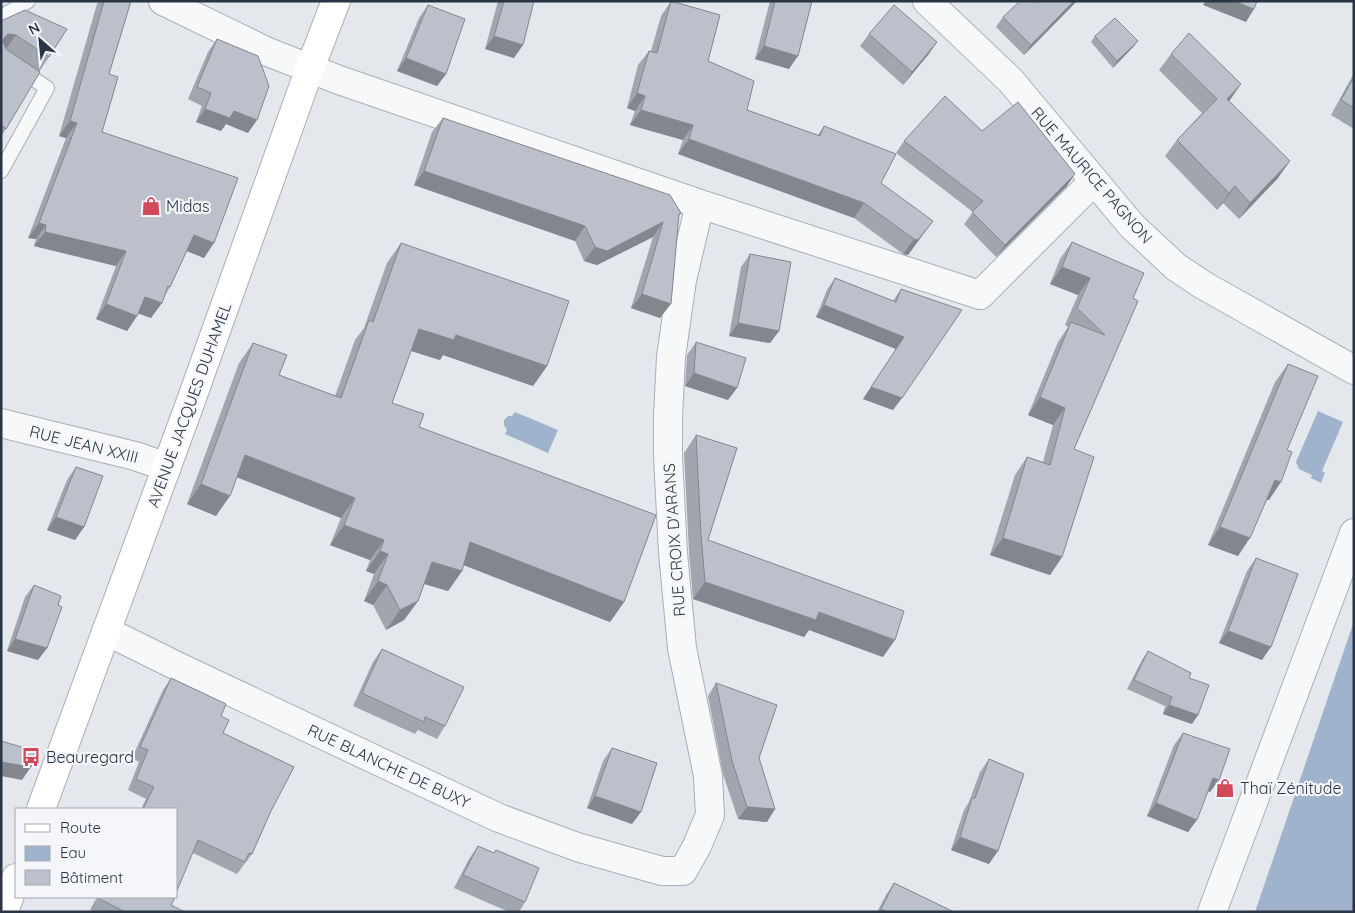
<svg xmlns="http://www.w3.org/2000/svg" width="1355" height="913" viewBox="0 0 1355 913" font-family="Quicksand,sans-serif">
<style>
.water{fill:#9fb4cc}
.lines{fill:none;stroke-linecap:round;stroke-linejoin:round}
.lane-casing{stroke:#a9aeb7;stroke-width:16}
.street-casing{stroke:#a9aeb7;stroke-width:30}
.secondary-casing{stroke:#a9aeb7;stroke-width:30}
.lane{stroke:#f7f8fa;stroke-width:14}
.street{stroke:#f7f8fa;stroke-width:28}
.secondary{stroke:#fff;stroke-width:28}
.wall{fill:#a1a5ae}
.shaded-wall{fill:#83868d}
.building{fill:#bbc0ca;stroke:#83868d}
.labels{text-anchor:middle;stroke-width:4.5;stroke-linejoin:round;paint-order:stroke}
.street-label{font-size:16px;fill:#2b3445;stroke:#f4f6f9}
.poi-label{font-size:16px;fill:#2b3445;stroke:#f4f6f9;text-anchor:start}
</style>
<rect width="100%" height="100%" fill="#e4e7ec"/>
<g class="water">
<polygon points="1318,411 1343,422 1322,471 1325,473 1321,483 1311,478 1312,475 1299,469 1296,462"/>
<polygon points="515,412 558,430 548,453 505,434 507,430 504,425 504,420 508,416 512,416"/>
<polygon points="1354,621 1354,912 1255,912"/>
</g>
<g class="lines">
<g class="lane-casing">
<g id="lane">
<polyline points="1,17 28,1"/>
<polyline points="1,57 47,88 1,171"/>
</g>
</g>
<g class="street-casing">
<g id="street">
<polyline points="163,1 268,52 339,80 700,204 980,295 1094,181"/>
<polyline points="927,1 1011,81 1132,226 1176,267 1203,285 1354,370"/>
<polyline points="1,423 135,456 167,467"/>
<polyline points="106,631 183,669 499,818 577,847 662,871 683,871 697,846 710,815 708,776 682,648 673,553 668,456 668,417 671,357 682,280 700,204"/>
<polyline points="1212,912 1354,533"/>
</g>
</g>
<g class="secondary-casing">
<g id="secondary">
<polyline points="41,809 188,409 310,68 336,1"/>
<polyline points="4,912 16,878"/>
</g>
</g>
<use href="#lane" class="lane"/>
<use href="#street" class="street"/>
<use href="#secondary" class="secondary"/>
</g>
<g class="wall">
<polygon points="99,1 131,1 109,74 102,132 204,258 187,251 170,287 151,318 138,313 137,316 127,331 96,319 116,266 34,246 36,239 28,238 66,138 59,136 97,4"/>
<polygon points="498,1 534,1 514,58 485,49"/>
<polygon points="671,1 708,61 747,110 818,135 824,126 881,183 922,236 908,255 903,254 854,218 678,154 683,140 630,125 635,111 627,108 638,65 649,51 651,51 661,16"/>
<polygon points="770,1 812,1 789,69 755,59"/>
<polygon points="1039,1 1077,1 1024,55 996,27 1003,17 1038,3"/>
<polygon points="428,5 446,74 437,86 397,71 419,18"/>
<polygon points="1,21 49,57 39,72 6,129 1,136"/>
<polygon points="869,34 937,42 928,55 903,85 860,46"/>
<polygon points="1095,36 1138,41 1133,47 1113,68 1091,42"/>
<polygon points="217,39 248,133 226,124 221,131 196,122 202,106 188,99 208,52"/>
<polygon points="1171,54 1229,101 1278,178 1239,219 1223,203 1217,210 1165,156 1177,140 1202,113 1159,70"/>
<polygon points="1354,73 1354,129 1331,115"/>
<polygon points="443,118 681,213 679,216 660,318 631,308 653,237 597,265 584,261 575,241 414,185 432,132"/>
<polygon points="982,131 1067,186 996,257 964,224 973,212 896,153 904,141"/>
<polygon points="1072,242 1133,298 1074,449 1062,557 1050,575 990,555 1015,475 1027,457 1043,462 1053,425 1028,415 1058,342 1068,327 1065,325 1078,295 1050,284 1060,259"/>
<polygon points="401,243 547,366 533,386 443,355 440,360 411,351 392,403 419,427 624,602 610,622 463,565 462,571 448,591 424,584 418,601 404,620 386,630 373,605 364,601 374,574 366,571 370,560 330,545 341,518 237,477 216,516 187,504 239,363 253,343 279,375 335,396 355,340 364,328 387,263"/>
<polygon points="750,254 779,331 770,343 729,336 741,267"/>
<polygon points="835,278 893,301 901,289 893,410 863,399 896,349 816,317 827,290"/>
<polygon points="696,342 728,400 685,386 687,355"/>
<polygon points="1288,364 1287,450 1269,500 1267,499 1238,556 1208,545 1275,382"/>
<polygon points="696,435 708,540 883,657 809,630 804,637 693,599 689,552 684,453"/>
<polygon points="76,467 84,527 75,540 47,530 67,480"/>
<polygon points="1256,558 1262,660 1219,643 1247,571"/>
<polygon points="34,585 58,605 47,648 38,660 7,651 25,597"/>
<polygon points="382,649 445,726 437,739 418,730 415,734 353,706 373,662"/>
<polygon points="1148,651 1189,678 1192,724 1163,714 1165,706 1127,689 1142,660"/>
<polygon points="171,678 221,716 223,733 271,811 252,854 237,874 193,853 176,809 141,809 146,799 128,790 139,762 132,758 163,690"/>
<polygon points="716,683 759,758 767,822 738,819 723,774 708,696"/>
<polygon points="1183,733 1210,792 1208,791 1188,832 1147,816 1174,745"/>
<polygon points="612,748 632,824 587,808 603,761"/>
<polygon points="989,759 989,864 951,850 964,810 969,802 980,772"/>
<polygon points="478,846 494,853 496,850 525,902 519,912 509,912 454,888 469,859"/>
<polygon points="894,883 954,912 877,912 886,895"/>
<polygon points="97,897 175,897 171,905 185,912 94,912 90,910"/>
</g>
<g class="shaded-wall">
<polygon points="1074,1 1077,1 1024,55 1031,45"/>
<polygon points="1206,1 1234,1 1254,9 1246,22 1203,5"/>
<polygon points="8,34 16,35 5,50 1,49 4,38"/>
<polygon points="494,36 523,45 514,58 485,49"/>
<polygon points="1138,41 1133,47 1113,68 1117,61"/>
<polygon points="937,42 928,55 903,85 912,72"/>
<polygon points="764,46 798,56 789,69 755,59"/>
<polygon points="406,58 446,74 437,86 397,71"/>
<polygon points="1241,84 1230,100 1215,116 1227,99"/>
<polygon points="637,93 645,96 635,111 627,108"/>
<polygon points="205,109 234,111 257,120 248,133 226,124 221,131 196,122"/>
<polygon points="641,110 693,125 683,140 630,125"/>
<polygon points="70,121 77,123 66,138 59,136"/>
<polygon points="689,139 864,203 854,218 678,154"/>
<polygon points="1290,161 1278,178 1239,219 1250,203"/>
<polygon points="424,171 585,226 575,241 414,185"/>
<polygon points="1075,174 1067,186 996,257 1005,245"/>
<polygon points="1235,186 1223,203 1217,210 1229,193"/>
<polygon points="933,221 908,255 903,254 914,239"/>
<polygon points="663,222 653,237 597,265 584,261 595,247"/>
<polygon points="39,223 46,225 36,239 28,238"/>
<polygon points="45,232 126,251 116,266 34,246"/>
<polygon points="194,235 214,243 204,258 184,250"/>
<polygon points="1062,267 1090,278 1078,295 1050,284"/>
<polygon points="642,294 671,304 660,318 631,308"/>
<polygon points="145,297 162,303 151,318 134,312"/>
<polygon points="106,304 137,316 127,331 96,319"/>
<polygon points="824,305 904,337 896,349 816,317"/>
<polygon points="738,323 779,331 770,343 729,336"/>
<polygon points="419,329 456,335 547,366 533,386 443,355 440,360 405,349"/>
<polygon points="694,373 737,388 728,400 685,386"/>
<polygon points="871,387 902,398 893,410 863,399"/>
<polygon points="1040,397 1065,408 1053,425 1028,415"/>
<polygon points="245,455 355,498 341,518 231,475"/>
<polygon points="1275,480 1281,482 1269,500 1262,498"/>
<polygon points="201,484 230,496 216,516 187,504"/>
<polygon points="56,517 84,527 75,540 47,530"/>
<polygon points="344,525 384,540 370,560 330,545"/>
<polygon points="1220,527 1250,538 1238,556 1208,545"/>
<polygon points="1003,538 1062,557 1050,575 990,555"/>
<polygon points="470,542 624,602 610,622 456,562"/>
<polygon points="380,551 388,554 374,574 366,571"/>
<polygon points="432,562 462,571 448,591 418,582"/>
<polygon points="378,581 387,585 373,605 364,601"/>
<polygon points="705,582 819,612 895,640 883,657 809,630 804,637 693,599"/>
<polygon points="418,601 404,620 386,630 400,610"/>
<polygon points="1228,631 1271,647 1262,660 1219,643"/>
<polygon points="15,639 47,648 38,660 7,651"/>
<polygon points="1169,705 1198,715 1192,724 1163,714"/>
<polygon points="1,762 31,767 22,780 1,776"/>
<polygon points="1213,778 1219,780 1210,792 1204,790"/>
<polygon points="595,796 641,812 632,824 587,808"/>
<polygon points="1156,803 1197,820 1188,832 1147,816"/>
<polygon points="747,807 775,809 767,822 738,819"/>
<polygon points="960,837 998,851 989,864 951,850"/>
</g>
<g class="building">
<polygon points="104,1 131,1 109,74 118,77 102,132 238,178 214,243 194,235 170,287 168,286 162,303 145,297 137,316 106,304 126,251 45,232 46,225 39,223 77,123 70,121"/>
<polygon points="504,1 534,1 523,45 494,36"/>
<polygon points="671,1 720,15 708,61 754,81 747,110 820,136 824,126 896,154 881,183 933,221 918,240 914,239 864,203 689,139 693,125 641,110 645,96 637,93 649,51 657,53"/>
<polygon points="775,1 812,1 798,56 764,46"/>
<polygon points="1020,1 1036,1 1038,3 1039,1 1074,1 1031,45 1003,17"/>
<polygon points="1234,1 1257,1 1254,9"/>
<polygon points="428,5 465,19 446,74 406,58"/>
<polygon points="894,5 937,42 912,72 869,34"/>
<polygon points="25,10 67,29 49,57 16,35 8,34 4,38 3,42 6,49 40,72 6,129 1,125 1,21"/>
<polygon points="1115,18 1138,41 1117,61 1095,36"/>
<polygon points="1189,33 1241,84 1227,99 1290,161 1250,203 1235,186 1229,193 1177,140 1217,99 1171,54"/>
<polygon points="217,39 258,56 269,86 257,120 234,111 230,118 205,109 211,93 197,87"/>
<polygon points="1354,77 1354,108 1341,100"/>
<polygon points="945,96 982,131 1018,102 1075,174 1005,245 972,212 983,201 904,141"/>
<polygon points="443,118 670,195 681,213 679,214 671,304 642,294 663,222 607,251 595,247 585,226 424,171"/>
<polygon points="1072,242 1144,273 1133,298 1138,301 1074,449 1094,457 1062,557 1003,538 1027,457 1050,465 1065,408 1040,397 1070,324 1071,322 1105,335 1077,308 1090,278 1062,267"/>
<polygon points="401,243 569,301 547,366 456,335 454,340 419,329 392,403 424,414 419,427 656,515 624,602 470,542 462,571 432,562 418,601 400,610 387,585 378,581 388,554 380,551 384,540 344,525 355,498 245,455 230,496 201,484 253,343 287,355 279,375 341,398 369,320 373,322"/>
<polygon points="750,254 791,262 779,331 738,323"/>
<polygon points="835,278 896,302 901,289 962,310 902,398 871,387 904,337 824,305"/>
<polygon points="696,342 746,358 737,388 694,373"/>
<polygon points="1288,364 1318,376 1287,450 1292,452 1281,482 1275,480 1250,538 1220,527"/>
<polygon points="696,435 737,448 708,540 904,611 895,640 819,612 816,620 705,582 701,535"/>
<polygon points="76,467 103,476 84,527 56,517"/>
<polygon points="1256,558 1298,574 1271,647 1228,631"/>
<polygon points="34,585 61,596 58,605 62,607 47,648 15,639"/>
<polygon points="382,649 464,687 445,726 425,717 424,722 362,693"/>
<polygon points="1148,651 1191,673 1189,678 1209,685 1198,715 1169,705 1172,697 1134,680"/>
<polygon points="171,678 226,704 221,716 229,720 223,733 294,767 271,811 252,854 249,853 245,862 198,840 176,893 176,809 143,809 154,787 136,779 148,750 140,747"/>
<polygon points="716,683 777,705 759,758 775,809 747,807 732,761"/>
<polygon points="1183,733 1230,749 1219,780 1213,778 1197,820 1156,803"/>
<polygon points="1,741 35,751 31,767 1,762"/>
<polygon points="612,748 657,763 641,812 595,796"/>
<polygon points="989,759 1024,774 998,851 960,837 972,798 975,798"/>
<polygon points="478,846 494,853 496,850 539,868 525,902 463,875"/>
<polygon points="894,883 954,912 887,912 881,909"/>
<polygon points="99,897 175,897 171,905 185,912 125,912 98,898"/>
</g>
<defs>
<g id="shop-bare" transform="scale(1.5)"><path d="M-5-2.5h2.3a2.7 3.5 0 0 1 5.4 0H5L5.5 6h-11ZM-1.5-2.5h3a1.5 2.3 0 0 0-3 0Z" fill="#d1495b" stroke="#f4f6f9" stroke-width="2.5" paint-order="stroke"/></g>
<g id="bus-bare" transform="scale(1.5)"><path d="M-5-6H5V4H4V6H2V4H-2V6H-4V4H-5ZM-3.5-4V0h7V-4ZM-3.5 1.2v1.5H-2V1.2ZM2 1.2v1.5H3.5V1.2Z" fill="#d1495b" stroke="#f4f6f9" stroke-width="2.5" paint-order="stroke"/></g>
</defs>
<g fill-rule="evenodd">
<use href="#shop-bare" x="151" y="206"/>
<use href="#bus-bare" x="31" y="757"/>
<use href="#shop-bare" x="1225" y="788"/>
</g>
<g class="labels">
<g class="street-label">
<text transform="translate(1092 175) rotate(49)" y="6">RUE MAURICE PAGNON</text>
<text transform="translate(189 405) rotate(-70)" y="6">AVENUE JACQUES DUHAMEL</text>
<text transform="translate(84 444) rotate(14)" y="6">RUE JEAN XXIII</text>
<text transform="translate(674 540) rotate(-94)" y="6">RUE CROIX D'ARANS</text>
<text transform="translate(389 766) rotate(25)" y="6">RUE BLANCHE DE BUXY</text>
</g>
<g class="poi-label">
<text x="166" y="212">Midas</text>
<text x="46" y="763">Beauregard</text>
<text x="1240" y="794">Thaï Zénitude</text>
</g>
</g>
<rect width="1355" height="913" fill="none" stroke="#2b3445" stroke-width="5"/>
<rect x="15" y="808" width="162" height="90" fill="#f4f6f9" stroke="#a4a8b1"/>
<rect x="25" y="824" width="25" height="8" fill="#ffffff" stroke="#a4a8b1"/>
<text x="60" y="833" font-size="15" fill="#2b3445">Route</text>
<rect x="25" y="846" width="25" height="15" fill="#9fb4cc" stroke="#a4a8b1"/>
<text x="60" y="858" font-size="15" fill="#2b3445">Eau</text>
<rect x="25" y="870" width="25" height="15" fill="#bbc0ca" stroke="#a4a8b1"/>
<text x="60" y="883" font-size="15" fill="#2b3445">Bâtiment</text>
<g transform="translate(40 40) rotate(333)" stroke="#f4f6f9" stroke-width="4" paint-order="stroke">
<path d="M0-4L9 19L0 12L-9 19Z" fill="#2b3445"/>
<text y="-8" font-size="14" font-weight="bold" text-anchor="middle" fill="#2b3445">N</text>
</g>
</svg>
